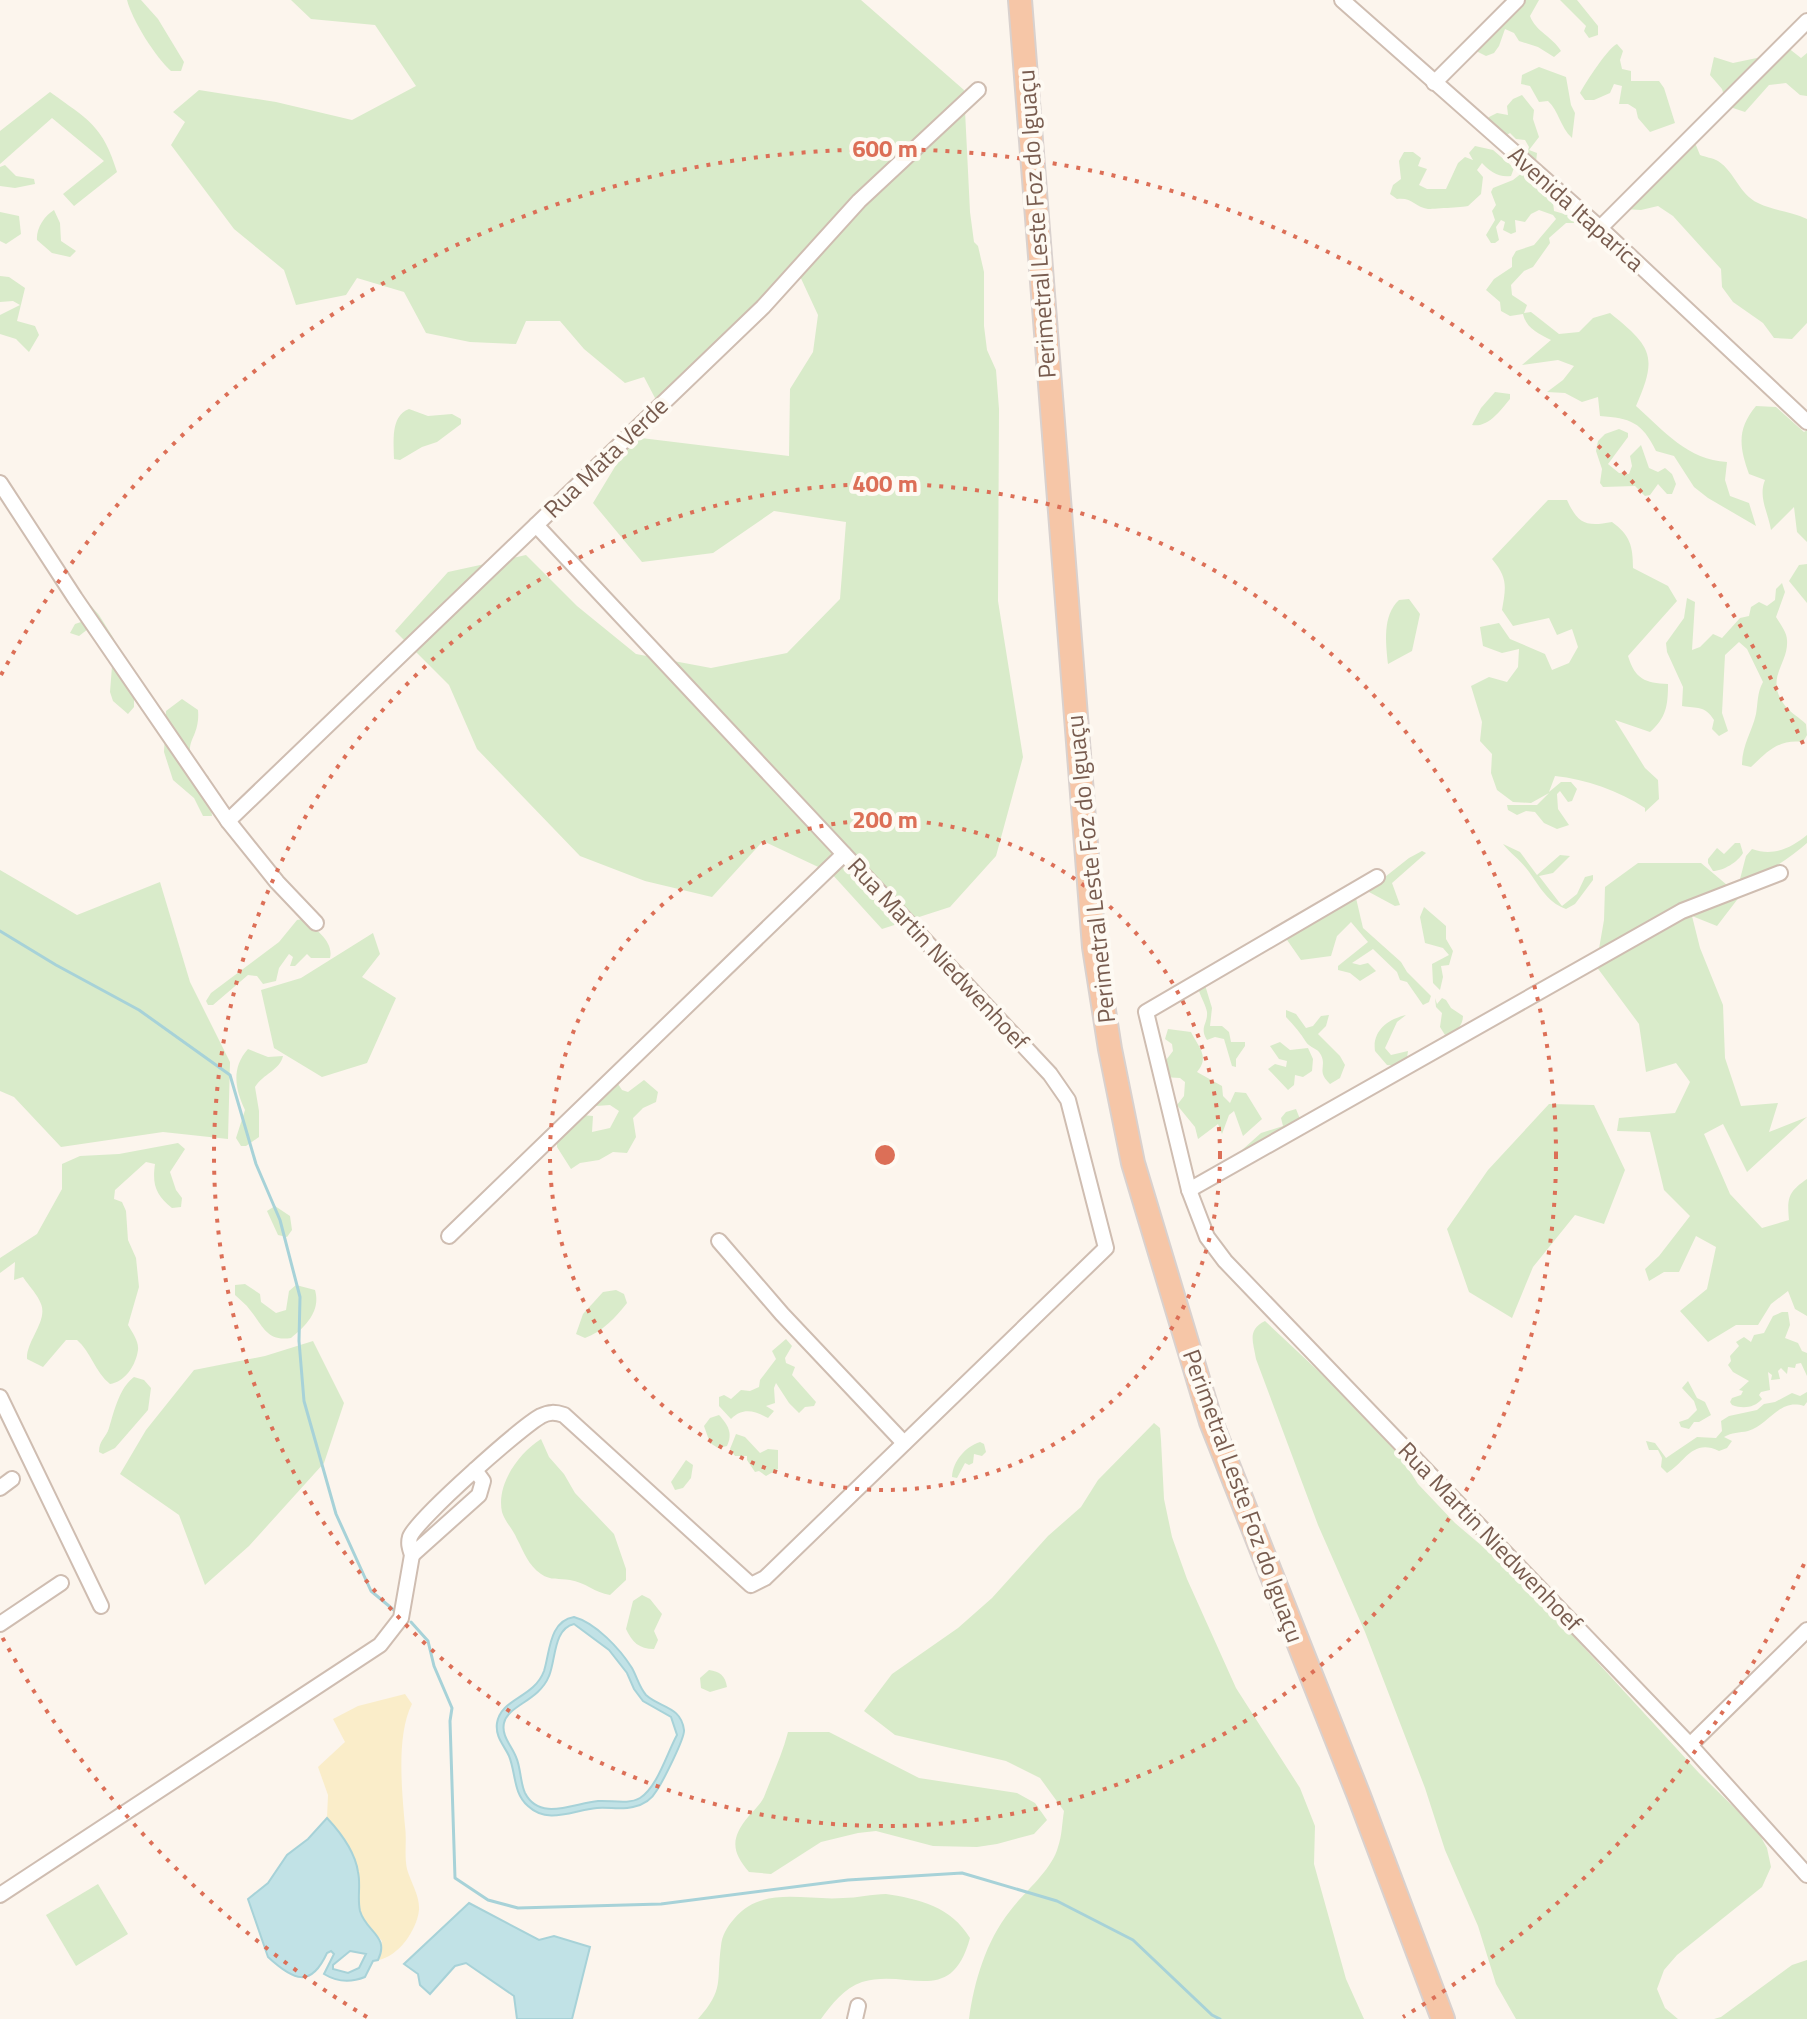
<svg xmlns="http://www.w3.org/2000/svg" width="1807" height="2019" viewBox="0 0 1807 2019" font-family="'Titillium Web',sans-serif">
<style>
.green{fill:#d9ebca}
.sand{fill:#faedc9}
.water{fill:#c1e2e6;stroke:#a7d2d8;stroke-width:2;fill-rule:evenodd}
.lines{fill:none;stroke-linecap:round;stroke-linejoin:round}
.stream{stroke:#a7d2d8;stroke-width:3}
.minor-casing{stroke:#cfbdb1;stroke-width:18}
.trunk-casing{stroke:#d9d1ce;stroke-width:26}
.minor{stroke:#fff;stroke-width:14}
.trunk{stroke:#f6c6a7;stroke-width:22}
.ring{fill:none;stroke:#dc6f57;stroke-width:4;stroke-dasharray:4 8}
.labels{text-anchor:middle;stroke-width:8;stroke-linejoin:round;paint-order:stroke}
.street-label{font-size:24px;fill:#785c4f;stroke:#fefaf3}
.centre{fill:#dc6f57;stroke:#fefaf3;stroke-width:4}
.ring-label{font-size:24px;text-anchor:middle;font-weight:bold;fill:#dc6f57;stroke:#fefaf3;stroke-width:8;stroke-linejoin:round;paint-order:stroke}
</style>
<rect width="100%" height="100%" fill="#fcf5ed"/>
<g class="green">
<path d="M127,0H141L158,19L184,62L181,71H171C156,58 132,20 127,0Z"/>
<polygon points="291,0 861,0 964,90 970,212 974,242 978,246 984,272 984,326 987,350 996,370 999,409 998,601 1023,757 996,856 950,907 882,929 831,873 763,841 712,897 645,881 580,856 477,749 449,685 395,631 448,572 526,555 577,606 636,654 711,668 787,653 840,599 846,522 774,511 713,553 642,562 593,503 633,437 789,456 790,389 813,352 818,315 798,272 681,392 655,398 644,377 625,383 584,349 560,321 526,321 516,344 470,342 426,333 404,292 357,278 346,295 296,305 284,270 234,229 171,145 185,122 173,112 199,90 276,102 352,120 416,86 375,25 311,19"/>
<path d="M1522,0H1539L1530,16C1536,32 1553,37 1561,51L1554,57L1538,47L1519,41L1514,33L1505,29L1499,46L1494,53L1486,56L1478,52V44Z"/>
<polygon points="1560,0 1577,0 1598,26 1598,35 1589,38 1584,31 1586,26"/>
<path d="M1617,44L1623,51L1620,60L1622,69L1631,71V81H1659L1664,88L1675,123L1650,132L1638,118L1636,109L1628,104H1619L1622,86L1614,84L1610,93L1594,100H1585L1580,93C1586,82 1608,48 1617,44Z"/>
<polygon points="1787,47 1801,58 1807,53 1807,96 1800,95 1786,83 1769,85 1745,112 1727,106 1722,89 1710,75 1714,57 1733,63 1771,55"/>
<path d="M1539,67L1566,77L1571,105L1575,113L1572,138C1560,127 1559,111 1548,101L1539,102L1530,86L1521,84L1522,75Z"/>
<path d="M50,92C87,119 103,125 117,172L74,206L63,194L104,161L52,118L0,164V131Z"/>
<polygon points="1522,95 1534,110 1533,119 1539,137 1529,150 1537,153 1536,162 1530,162 1526,156 1529,147 1525,140 1516,139 1510,133 1505,136 1488,122 1489,117 1497,113 1508,115 1507,106 1513,99"/>
<path d="M1693,138L1700,155C1705,157 1713,158 1718,161C1735,172 1739,194 1758,203C1774,211 1791,211 1807,219V323L1792,339L1774,338L1763,323L1733,302L1722,287L1721,269L1673,216L1658,206L1641,210L1624,209Z"/>
<path d="M1475,146L1493,150L1514,168L1511,176C1499,178 1489,171 1482,163L1477,170L1483,177L1481,194L1468,206C1463,207 1431,209 1428,209C1415,207 1412,197 1397,199L1390,194L1393,185L1401,179L1399,161L1404,152H1413L1421,158L1418,166L1427,169L1419,185L1427,189H1446L1458,163L1465,157L1473,160L1469,153Z"/>
<polygon points="5,165 16,176 34,179 35,184 15,188 0,186 0,167"/>
<path d="M1527,169L1539,182L1538,191L1546,197L1550,194L1547,177L1551,174L1559,184L1553,202L1554,211L1571,216L1576,223H1566L1549,238L1550,243L1533,267L1524,271L1511,285L1512,295L1527,305L1524,313L1531,312L1559,334L1579,332L1593,318L1610,313C1652,347 1658,356 1636,406C1664,431 1688,460 1727,462L1725,480L1730,496L1749,503L1756,526L1708,498L1694,487L1674,456L1656,451C1642,422 1630,418 1600,416L1598,397L1582,402L1565,393L1547,392L1563,380L1574,366L1558,360L1522,365L1551,340C1539,334 1526,328 1523,314L1510,316L1501,311L1500,302L1486,290L1494,279L1512,267V258L1516,251L1534,245L1556,219L1553,215L1539,210L1531,214L1525,222L1515,220L1516,232L1511,234L1503,230L1505,222L1501,220L1496,227L1499,240L1495,243H1491L1486,235L1495,220L1492,211L1496,205L1491,192L1493,188L1513,180Z"/>
<path d="M54,210L60,223L61,241L76,251L70,257L52,253L37,240C36,229 44,216 54,210Z"/>
<polygon points="0,212 19,216 21,234 6,244 0,241"/>
<polygon points="0,276 9,277 25,288 17,321 35,326 39,335 29,352 16,339 0,334 0,315 20,305 13,301 0,302"/>
<path d="M1495,392L1510,394V399C1500,411 1488,428 1472,425L1481,408Z"/>
<path d="M1756,406L1776,407L1804,432L1807,430V542L1797,532L1794,507L1771,530C1768,512 1758,497 1765,480L1749,474C1739,446 1737,429 1756,406Z"/>
<path d="M409,409L428,416L452,414L461,419V424L437,442L422,447L400,460L394,459C394,442 390,416 409,409Z"/>
<polygon points="1619,429 1628,433 1628,437 1608,464 1619,473 1629,474 1632,466 1630,456 1641,445 1649,468 1658,472 1665,468 1672,474 1676,484 1672,494 1667,494 1658,484 1650,495 1645,496 1635,486 1603,487 1600,483 1602,469 1596,451 1598,441 1605,434"/>
<path d="M1548,500H1567C1578,524 1586,527 1612,522C1630,535 1633,546 1633,568L1668,586L1677,601L1628,656C1635,679 1645,683 1668,684C1668,706 1666,718 1650,732L1615,720L1645,768L1658,780L1659,799L1645,812V808C1619,791 1586,779 1555,776L1549,792L1561,782H1571L1577,789L1572,801L1568,802L1560,791L1557,794L1558,809L1569,825L1557,829L1544,823L1535,812L1526,811L1517,815L1508,810L1507,805H1537L1549,793L1531,803L1513,802L1497,790L1491,773L1492,754L1480,741L1482,722L1471,686L1489,677L1507,682L1518,667L1519,649L1502,653L1483,646L1480,627L1499,623L1510,639L1545,654L1552,670L1569,663L1578,647L1572,629L1557,635L1549,618L1513,626L1502,610C1506,587 1508,578 1492,559Z"/>
<polygon points="1807,564 1807,603 1789,581 1799,565"/>
<path d="M1782,583L1785,592L1776,617C1780,624 1787,632 1787,640C1789,665 1763,678 1786,707C1791,713 1800,718 1806,724L1807,735L1803,742C1778,739 1767,752 1751,767L1742,765C1742,745 1752,732 1756,714C1758,703 1757,693 1763,682L1747,649L1739,642L1725,655L1722,713L1728,731L1719,736L1712,729L1714,720C1705,705 1697,709 1682,706L1683,687L1667,652L1666,643L1684,618L1687,598L1695,602L1692,650L1700,647L1713,634L1722,638L1740,618L1749,616L1751,607L1759,602L1767,606L1775,600L1776,589Z"/>
<polygon points="79,592 99,615 114,639 134,697 134,707 128,714 113,701 110,692 113,653 88,629 79,636 70,633 75,624 84,621"/>
<path d="M1409,599L1420,614L1412,651L1388,664C1386,643 1382,616 1399,600Z"/>
<path d="M182,699L198,710C201,745 172,743 209,777C206,790 211,802 212,816H203L194,798L173,780L164,752L166,711Z"/>
<path d="M1807,835V843C1789,859 1762,877 1739,883L1746,856L1752,849C1773,857 1791,848 1807,835Z"/>
<path d="M1735,843H1740L1743,853C1738,862 1723,871 1713,871L1708,863V859L1717,848L1724,854Z"/>
<path d="M1503,844L1520,852L1537,875L1560,855L1570,856L1553,873L1539,876L1562,906L1577,894L1585,877L1593,875V880L1575,904L1566,909C1546,902 1538,883 1526,868C1519,859 1510,853 1503,844Z"/>
<polygon points="1422,851 1426,853 1392,883 1400,905 1395,906 1369,892 1371,888 1409,858"/>
<path d="M1638,863H1701L1740,896L1717,926L1692,916L1700,948L1723,1005L1725,1058L1741,1106L1778,1103L1769,1132L1807,1117L1747,1172L1723,1124L1704,1134L1730,1194L1762,1228L1789,1220C1787,1198 1788,1192 1807,1179V1316L1795,1309L1788,1291L1771,1304L1758,1325H1736L1708,1342L1680,1311L1707,1289L1716,1247L1696,1236L1679,1272H1664L1649,1281L1645,1269L1659,1256L1690,1216L1664,1190L1650,1132L1617,1131L1619,1118L1675,1113L1690,1082L1676,1063L1646,1072L1639,1024L1596,966L1604,920L1605,887Z"/>
<polygon points="0,870 77,915 160,882 190,982 230,1062 228,1139 163,1132 61,1147 14,1097 0,1091"/>
<polygon points="1356,898 1363,928 1401,962 1407,972 1431,996 1429,1002 1423,1005 1407,982 1400,980 1397,972 1373,949 1352,963 1360,965 1368,963 1376,971 1360,981 1350,973 1338,970 1338,966 1368,942 1351,922 1337,936 1331,956 1301,960 1285,937"/>
<polygon points="1424,907 1446,926 1446,939 1453,951 1449,965 1441,966 1443,977 1440,990 1433,983 1432,964 1449,955 1443,948 1425,943 1420,917"/>
<path d="M303,919C316,929 334,942 330,958H311L307,954L295,966H290L293,957L289,954L279,968L276,981L263,984L257,976L248,975L213,1005H208L206,1001L211,993L279,942L297,920Z"/>
<polygon points="373,933 380,954 362,977 396,998 367,1063 322,1077 274,1048 261,990 301,978"/>
<path d="M1205,985L1212,1008L1210,1026H1222L1229,1032L1231,1042H1245V1046L1236,1059V1067L1232,1066L1224,1039L1215,1037L1207,1040C1199,1027 1208,1024 1207,1012C1206,1006 1201,997 1199,991Z"/>
<path d="M1435,998L1437,1004L1442,998L1446,1000L1451,1008L1463,1016C1463,1026 1455,1033 1445,1035L1440,1027L1442,1013L1436,1007Z"/>
<path d="M1286,1010L1296,1014L1306,1028L1313,1026L1321,1016L1329,1015L1326,1026L1318,1034L1340,1056L1345,1065L1340,1078L1330,1084C1316,1071 1327,1067 1321,1055C1318,1048 1310,1048 1306,1042C1301,1034 1294,1025 1286,1017Z"/>
<path d="M1406,1015L1397,1022L1385,1048L1391,1055L1408,1051L1407,1058L1396,1066L1387,1065L1375,1051C1372,1031 1388,1019 1406,1015Z"/>
<path d="M1168,1029L1191,1032C1199,1048 1210,1057 1197,1072L1222,1086L1223,1096L1230,1103L1235,1092L1246,1093L1262,1119L1243,1136L1234,1111L1229,1115L1222,1134L1218,1124L1198,1139L1195,1127L1177,1105L1184,1096L1185,1082L1180,1078L1163,1077V1064L1173,1051L1172,1044L1165,1039Z"/>
<polygon points="1280,1042 1290,1050 1308,1048 1313,1059 1312,1071 1303,1077 1295,1075 1294,1085 1288,1090 1268,1069 1275,1064 1286,1067 1287,1061 1279,1059 1270,1046"/>
<path d="M248,1049L268,1057L283,1056C280,1070 263,1074 255,1087L259,1111V1137L246,1146H241L236,1138L245,1110C235,1089 231,1068 248,1049Z"/>
<polygon points="644,1080 658,1092 656,1102 643,1108 633,1118 636,1137 627,1153 613,1152 599,1160 580,1163 571,1169 557,1147 557,1141 582,1115 593,1116 592,1132 610,1128 619,1111 610,1105 596,1106 591,1101 616,1081 622,1090 628,1092"/>
<polygon points="1549,1104 1594,1105 1625,1170 1604,1224 1575,1215 1533,1267 1512,1318 1469,1292 1447,1229 1488,1170"/>
<polygon points="1296,1109 1300,1119 1287,1134 1248,1154 1242,1150 1261,1133 1283,1126 1281,1118 1286,1112"/>
<path d="M178,1143L185,1149L170,1172L176,1190L182,1198L181,1207L172,1208C156,1195 152,1185 155,1164L146,1162L115,1190L114,1199L122,1202L126,1211L128,1240L136,1258L139,1287L128,1325C132,1332 139,1341 138,1350C136,1365 125,1382 110,1384C95,1372 91,1352 77,1340H66L43,1367L27,1359C26,1341 48,1321 41,1304C38,1295 29,1286 23,1277L14,1280L15,1262L0,1273V1258L37,1234L62,1189V1164L80,1156L119,1154Z"/>
<polygon points="275,1206 290,1216 292,1230 287,1237 278,1235 267,1211"/>
<path d="M245,1284L260,1294L261,1302L276,1313L286,1310L289,1291L296,1285L315,1290C321,1311 306,1326 291,1338C267,1342 263,1326 250,1310C246,1304 240,1300 235,1295V1285Z"/>
<path d="M616,1290L624,1294L627,1303C616,1317 602,1332 585,1338L576,1334L583,1314L603,1292Z"/>
<path d="M1782,1312H1788L1790,1325L1785,1338L1798,1343L1802,1351L1807,1353V1376L1801,1363L1796,1364L1795,1368L1788,1367L1787,1374L1781,1368L1778,1371L1780,1379L1771,1380L1772,1375L1768,1372L1770,1390L1761,1392L1759,1395L1762,1399C1754,1408 1743,1409 1732,1405L1730,1402L1732,1398L1741,1395L1743,1391L1739,1390L1749,1381L1733,1372L1728,1365L1731,1361L1730,1356L1739,1346L1736,1342L1744,1337L1751,1342L1754,1335L1764,1333L1773,1316Z"/>
<path d="M1265,1321L1329,1381L1397,1451L1418,1484L1455,1523L1522,1580L1699,1773L1757,1830L1767,1848L1771,1867L1762,1887L1677,1955L1664,1970L1657,1989L1665,2008L1678,2019H1516L1496,1984L1478,1926L1445,1850L1425,1788L1365,1632L1318,1525L1256,1359C1253,1341 1247,1330 1265,1321Z"/>
<path d="M786,1339L792,1346L785,1358L786,1363L795,1367L792,1375L816,1402L814,1406L805,1407L799,1413L789,1403L776,1383L774,1388L775,1403L766,1406L774,1411L768,1418C755,1411 743,1407 731,1419L719,1406V1397L724,1395L731,1399L741,1390L750,1391L759,1387L760,1380L776,1359L772,1351Z"/>
<polygon points="313,1341 344,1403 324,1463 249,1546 205,1585 179,1515 120,1474 146,1430 194,1370 265,1356"/>
<path d="M134,1377L144,1380L151,1388L148,1410L115,1448L103,1454L99,1452C99,1440 106,1438 109,1428C114,1412 119,1388 134,1377Z"/>
<polygon points="1688,1381 1697,1398 1705,1402 1711,1415 1699,1422 1694,1422 1689,1429 1681,1427 1679,1422 1688,1419 1697,1410 1694,1401 1682,1388"/>
<path d="M1807,1392V1402L1804,1406C1779,1398 1769,1425 1748,1431C1739,1433 1732,1432 1724,1437L1732,1441L1727,1448L1719,1451C1692,1438 1685,1463 1667,1473L1661,1467L1662,1458L1658,1450H1649L1646,1441L1655,1443L1666,1458L1697,1437L1716,1438L1722,1431L1721,1421L1729,1416L1757,1410L1764,1404L1775,1402L1792,1393L1800,1396Z"/>
<path d="M719,1415C728,1425 733,1433 727,1446L718,1448L710,1443L704,1426L710,1418Z"/>
<path d="M1154,1423L1160,1428L1161,1440L1164,1499L1172,1537L1187,1579L1236,1688L1300,1788L1315,1826L1314,1864L1346,1979L1364,2019H969C974,1982 986,1941 1010,1911C1024,1892 1052,1870 1058,1847C1062,1836 1062,1823 1064,1811L1040,1778L1006,1761L895,1735L864,1711L892,1674L958,1628L992,1598L1048,1536L1081,1507L1098,1480Z"/>
<polygon points="736,1434 745,1437 760,1453 768,1449 778,1450 778,1469 766,1476 759,1471 755,1472 747,1460 747,1456 735,1456 730,1449"/>
<path d="M541,1439L549,1457L564,1474L575,1493L614,1534L626,1569V1580L610,1595C595,1593 585,1582 570,1580C559,1578 551,1581 541,1574C528,1565 524,1552 517,1539C513,1529 505,1522 502,1512C496,1484 519,1453 541,1439Z"/>
<path d="M980,1442L984,1444L986,1452L982,1456L974,1454L973,1463L969,1465L965,1463L957,1478L952,1477C953,1461 965,1447 980,1442Z"/>
<polygon points="686,1460 693,1465 691,1478 683,1488 675,1490 671,1482"/>
<path d="M642,1595L650,1599L662,1614L654,1631L658,1640L654,1649C639,1649 632,1642 626,1629L633,1601Z"/>
<path d="M709,1670C720,1672 725,1675 727,1687L710,1692L701,1688L700,1678Z"/>
<path d="M788,1732H829L919,1778L1017,1793L1035,1803L1047,1820L1034,1834L997,1844L977,1847L933,1846L876,1831L858,1833L821,1842L771,1874L749,1872C732,1852 730,1839 748,1817C753,1811 760,1805 764,1797C772,1776 782,1755 788,1732Z"/>
<polygon points="98,1884 128,1934 76,1966 46,1915"/>
<path d="M886,1894C920,1899 951,1907 970,1938C951,2008 908,1968 862,1982C844,1988 832,2004 821,2019H698C725,1989 716,1981 721,1946C722,1935 727,1927 734,1919C762,1885 805,1901 843,1898C857,1898 872,1894 886,1894Z"/>
<polygon points="1807,1960 1807,2019 1714,2019 1721,2017 1792,1965"/>
</g>
<path class="sand" d="M405,1694L412,1704C396,1735 402,1792 405,1826C407,1840 404,1855 407,1869C411,1883 420,1896 419,1910C417,1930 398,1957 378,1960L382,1941L365,1922L360,1911L355,1861L350,1849L327,1818L328,1795L318,1767L345,1742L333,1719L358,1706Z"/>
<g class="water">
<path d="M574,1617C596,1623 620,1649 632,1668C637,1677 639,1687 646,1695C660,1708 681,1706 684,1730C685,1738 663,1781 657,1790C652,1799 643,1805 633,1807C622,1810 609,1807 597,1808C573,1810 548,1825 528,1806C513,1793 516,1773 509,1756C504,1745 495,1737 497,1723C501,1698 534,1698 544,1671C550,1652 549,1621 574,1617ZM574,1624L609,1650L627,1673L634,1689L643,1701L671,1717L677,1735C667,1753 657,1788 640,1798C628,1805 611,1800 598,1801C574,1803 540,1822 525,1793C520,1782 521,1768 516,1757C512,1746 501,1736 504,1723C508,1705 539,1701 549,1676C556,1660 553,1629 574,1624Z"/>
<path d="M327,1818C341,1833 355,1851 358,1872C361,1885 357,1898 360,1911C366,1932 390,1936 378,1960L373,1961L365,1977C350,1983 337,1982 324,1974L334,1954L331,1951L327,1953C311,1988 294,1981 268,1957L248,1899L268,1883L287,1855L308,1839ZM350,1951L366,1954L359,1968L348,1973L333,1969V1965Z"/>
<polygon points="469,1903 539,1940 554,1936 590,1947 572,2019 517,2019 514,1996 466,1963 455,1966 430,1994 420,1985 418,1974 404,1964"/>
</g>
<g class="lines">
<g class="stream">
<polyline points="0,931 56,965 139,1010 230,1075 256,1164 280,1220 300,1297 299,1341 304,1401 336,1514 371,1591 395,1611"/>
<polyline points="411,1622 428,1641 434,1666 452,1708 450,1721 455,1878 488,1900 518,1908 661,1904 848,1880 962,1873 1057,1901 1133,1940 1212,2015 1220,2019"/>
</g>
<g class="minor-casing">
<g id="minor">
<polyline points="1342,0 1600,228 1807,422"/>
<polyline points="1434,83 1517,0"/>
<polyline points="1600,228 1807,21"/>
<polyline points="0,483 75,598 228,821 277,882 316,923"/>
<polyline points="228,821 763,307 859,201 978,90"/>
<polyline points="1377,877 1146,1012 1189,1190 1207,1237 1225,1261 1690,1745 1807,1875"/>
<polyline points="1189,1190 1682,911 1780,873"/>
<polyline points="449,1236 844,854"/>
<polyline points="719,1241 782,1314 904,1443"/>
<polyline points="0,1397 101,1606"/>
<polyline points="0,1488 12,1479"/>
<polyline points="412,1555 479,1495 483,1481 475,1470"/>
<polyline points="0,1624 61,1583"/>
<polyline points="1690,1745 1807,1630"/>
<path d="M0,1895L380,1645L401,1618L412,1555C410,1549 408,1544 410,1537C417,1519 521,1427 541,1416C549,1412 555,1412 564,1415L751,1585L765,1578L1106,1248L1068,1100L1050,1074L536,525"/>
<polyline points="855,2019 858,2006"/>
</g>
</g>
<g class="trunk-casing">
<polyline id="trunk" points="1020,0 1094,947 1110,1049 1133,1163 1211,1422 1359,1796 1443,2019"/>
</g>
<use href="#minor" class="minor"/>
<use href="#trunk" class="trunk"/>
</g>
<g class="ring">
<circle cx="885" cy="1155" r="335"/>
<circle cx="885" cy="1155" r="671"/>
<path d="M1804 1564A1006 1006 0 0 1 1403 2017M367 2017A1006 1006 0 0 1 1 1635M1 675A1006 1006 0 0 1 1804 746"/>
</g>
<g class="labels">
<g class="street-label">
<text transform="translate(1576 209) rotate(42)" y="8">Avenida Itaparica</text>
<text transform="translate(1037 224) rotate(-94)" y="8">Perimetral Leste Foz do Iguaçu</text>
<text transform="translate(606 458) rotate(-44)" y="8">Rua Mata Verde</text>
<text transform="translate(1091 869) rotate(-96)" y="8">Perimetral Leste Foz do Iguaçu</text>
<text transform="translate(938 954) rotate(47)" y="8">Rua Martin Niedwenhoef</text>
<text transform="translate(1243 1496) rotate(70)" y="8">Perimetral Leste Foz do Iguaçu</text>
<text transform="translate(1490 1537) rotate(46)" y="8">Rua Martin Niedwenhoef</text>
</g>
</g>
<circle cx="885" cy="1155" r="12" class="centre"/>
<g class="ring-label">
<text x="885" y="157">600 m</text>
<text x="885" y="492">400 m</text>
<text x="885" y="828">200 m</text>
</g>
</svg>
